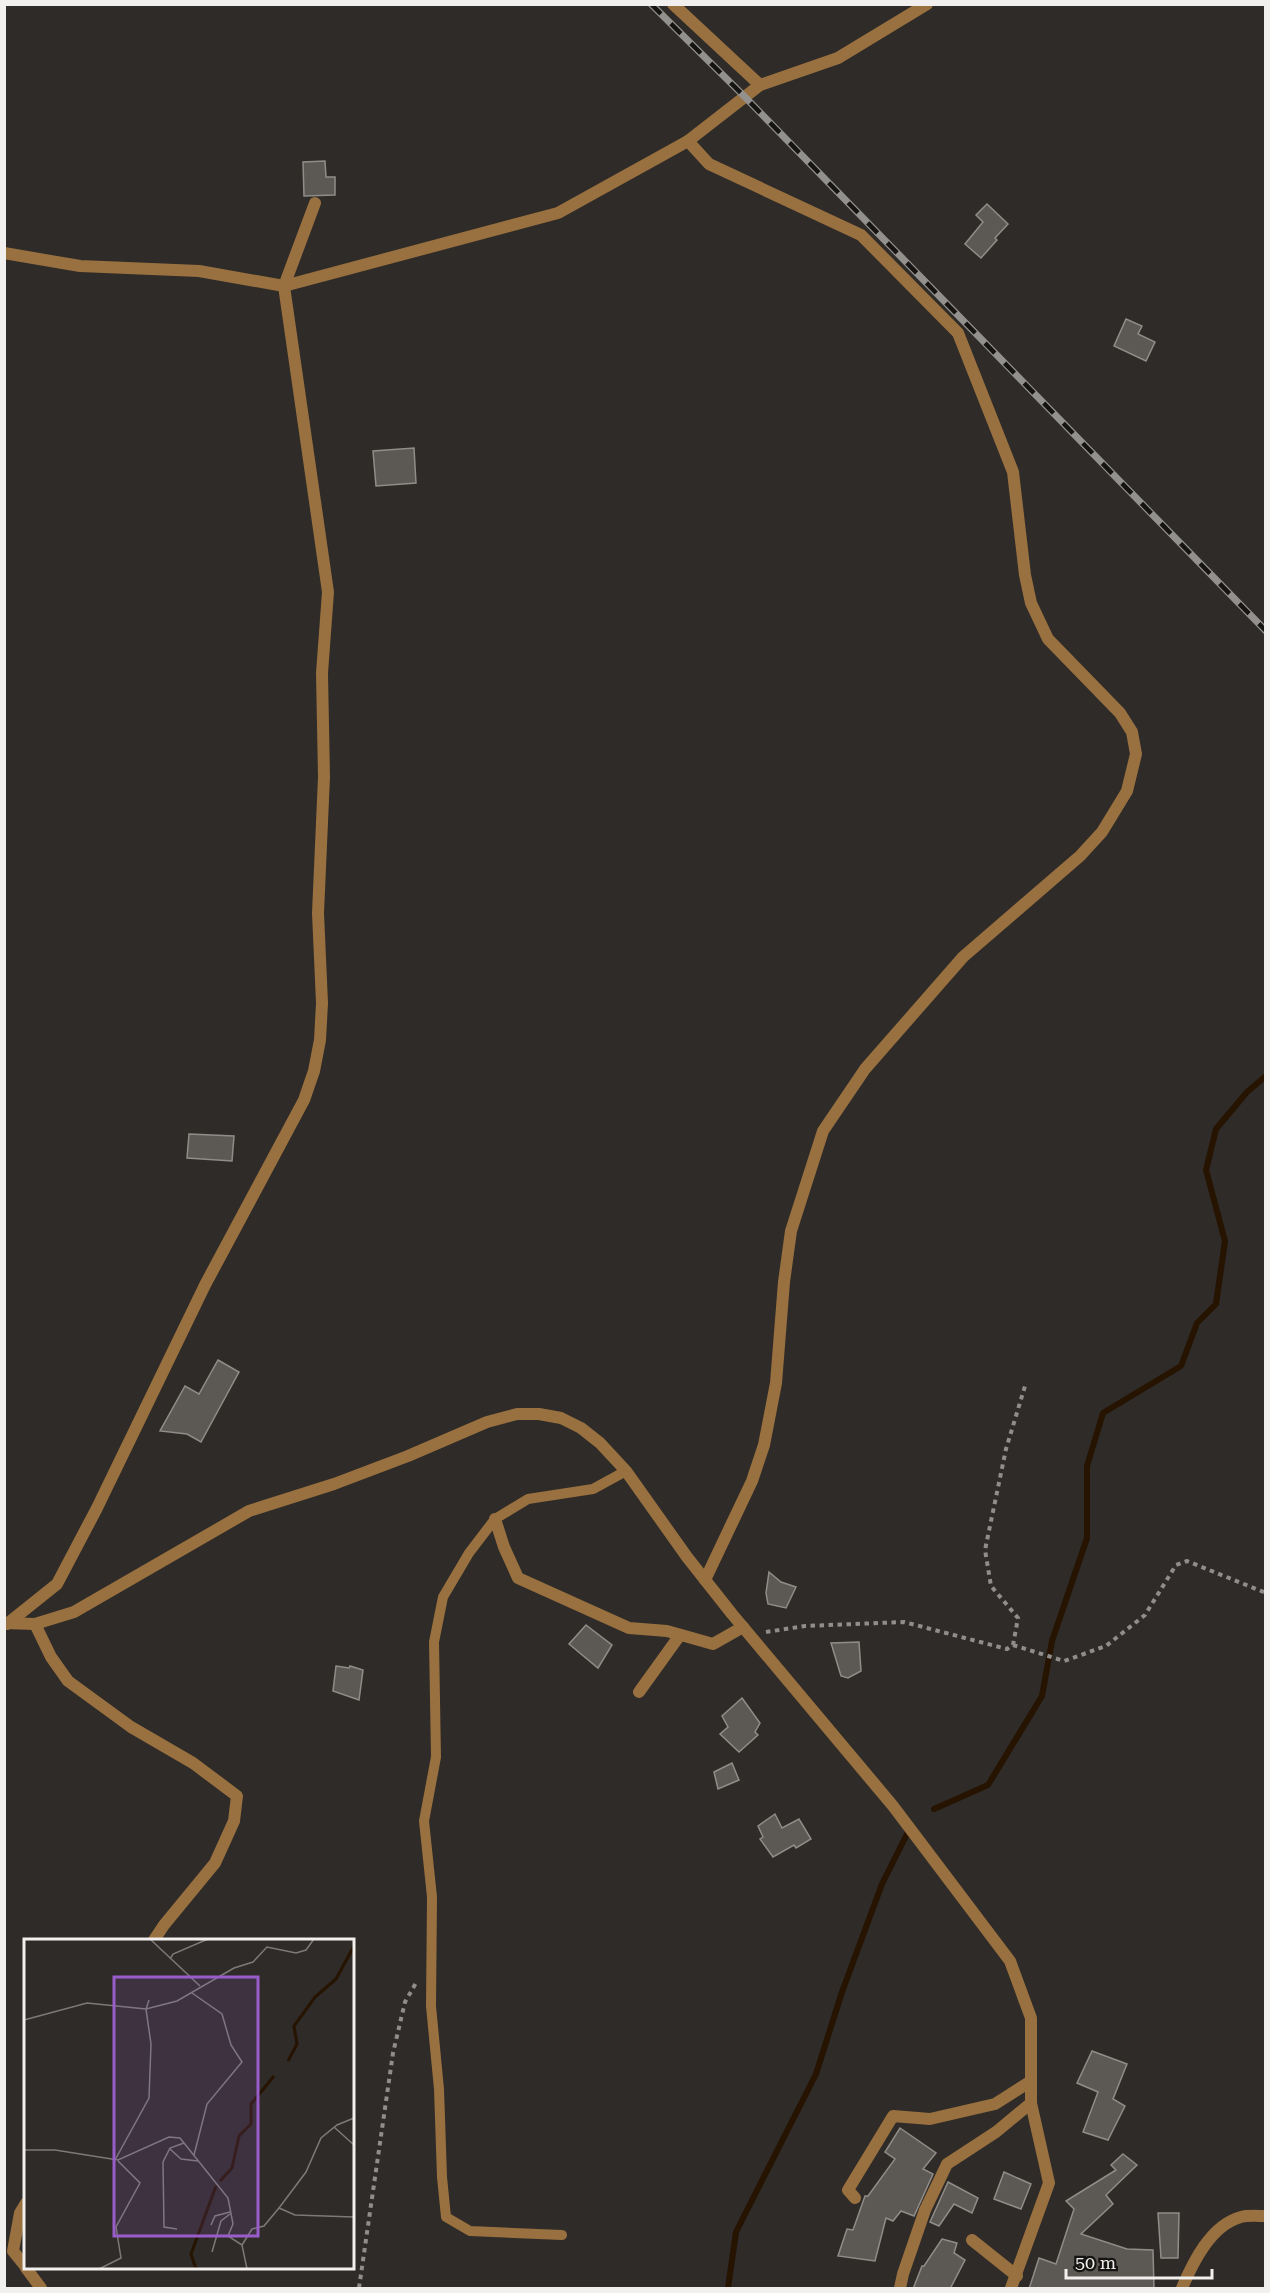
<svg xmlns="http://www.w3.org/2000/svg" width="1270" height="2293" viewBox="0 0 1270 2293" font-family="'Roboto Serif',serif">
<style>
.lines{fill:none;stroke-linecap:round;stroke-linejoin:round}
.stream{stroke:#261300;stroke-width:6}
.building{fill:#5c5955;stroke:#908d89;stroke-width:1.5}
.path{stroke:#908d8b;stroke-width:4;stroke-dasharray:4.5 4.5;stroke-linecap:butt}
.service{stroke:#99703f;stroke-width:10}
.minor{stroke:#99703f;stroke-width:12}
.tertiary{stroke:#99703f;stroke-width:12}
.rail-casing{stroke:#93918e;stroke-width:7}
.rail{stroke:#151412;stroke-width:4.5;stroke-dasharray:14;stroke-linecap:butt}
.inset-river{fill:none;stroke:#261300;stroke-width:3}
.inset-road{fill:none;stroke:#7c7a77;stroke-width:1.5}
.view{fill:#995dcb;fill-opacity:0.15;stroke:#995dcb;stroke-width:3}
.inset-edge{fill:none;stroke:#f2f0ee;stroke-width:3}
</style>
<rect width="100%" height="100%" fill="#2e2b28"/>
<g class="lines">
<g class="stream">
<polyline points="934,1809 988,1785 1042,1696 1052,1641 1087,1538 1087,1466 1103,1413 1181,1366 1197,1323 1216,1304 1225,1241 1206,1170 1216,1129 1247,1092 1266,1076"/>
<polyline points="728,2288 736,2232 816,2074 842,1992 882,1884 908,1832"/>
</g>
</g>
<g class="building">
<polygon points="325,161 326,177 335,177 335,195 304,196 303,162"/>
<polygon points="987,204 1008,224 995,238 997,240 981,258 965,244 983,222 976,215"/>
<polygon points="1126,319 1142,326 1138,334 1155,342 1146,361 1114,346"/>
<polygon points="414,448 416,483 376,486 373,451"/>
<polygon points="189,1134 234,1136 232,1161 187,1158"/>
<polygon points="218,1360 239,1372 201,1442 187,1434 160,1431 185,1386 199,1394"/>
<polygon points="769,1572 781,1582 796,1587 786,1608 768,1604 766,1593"/>
<polygon points="586,1625 612,1645 598,1668 569,1644"/>
<polygon points="859,1642 861,1671 848,1678 841,1676 831,1643"/>
<polygon points="336,1666 349,1668 350,1666 363,1670 359,1700 333,1691"/>
<polygon points="742,1698 760,1723 755,1732 758,1735 739,1752 720,1734 728,1727 722,1716"/>
<polygon points="732,1763 739,1780 718,1789 714,1772"/>
<polygon points="775,1814 782,1828 799,1819 811,1839 796,1848 794,1845 773,1857 760,1839 763,1837 758,1826"/>
<polygon points="1092,2051 1127,2064 1113,2099 1125,2106 1108,2140 1083,2132 1098,2092 1077,2083"/>
<polygon points="900,2128 936,2153 923,2169 933,2174 914,2216 901,2211 893,2221 886,2218 875,2261 838,2256 847,2229 853,2230 865,2196 868,2196 895,2159 885,2152"/>
<polygon points="1123,2154 1137,2165 1106,2195 1113,2204 1081,2234 1127,2249 1153,2250 1154,2289 1029,2289 1039,2258 1056,2264 1074,2209 1066,2201 1116,2170 1111,2165"/>
<polygon points="1004,2172 1031,2184 1021,2209 994,2199"/>
<polygon points="948,2182 978,2198 972,2213 954,2204 939,2226 930,2222"/>
<polygon points="1158,2213 1179,2213 1178,2258 1161,2258"/>
<polygon points="942,2239 957,2243 954,2253 965,2260 950,2289 913,2289 922,2266 924,2266"/>
</g>
<g class="lines">
<g class="path">
<polyline points="766,1632 805,1626 904,1622 1007,1649 1013,1645 1018,1618 991,1586 985,1550 1006,1449 1025,1386"/>
<polyline points="1013,1645 1064,1661 1106,1646 1145,1615 1176,1565 1187,1561 1266,1593"/>
<polyline points="359,2288 393,2053 405,2002 416,1983"/>
</g>
<polyline class="service" points="562,2235 470,2231 446,2217 442,2177 439,2089 431,2006 432,1897 424,1821 436,1757 434,1642 443,1597 469,1553 495,1519 528,1499 593,1489 626,1471"/>
<g class="minor">
<polyline points="673,4 760,85"/>
<polyline points="4,253 80,266 199,271 284,286 558,213 688,141 760,85 838,58 927,4"/>
<polyline points="495,1519 504,1547 518,1578 629,1628 667,1631 713,1644 743,1627"/>
<polyline points="7,1624 57,1584 97,1508 205,1285 304,1100 314,1071 320,1040 322,1003 318,913 324,777 322,673 328,592 284,286 315,203"/>
<polyline points="35,1624 51,1657 68,1681 131,1727 193,1763 237,1796 234,1821 215,1863 164,1925 154,1940"/>
<polyline points="639,1692 680,1635"/>
<polyline points="855,2198 848,2190 893,2116 930,2119 995,2104 1031,2081"/>
<polyline points="26,2203 20,2213 13,2251 26,2267"/>
<polyline points="972,2240 1017,2276"/>
<polyline points="26,2268 41,2288"/>
<polyline points="900,2288 903,2274 925,2210 947,2164 996,2132 1031,2103"/>
<path d="M1182,2288C1193,2262 1211,2225 1241,2217C1248,2215 1258,2216 1266,2216"/>
</g>
<g class="tertiary">
<polyline points="688,141 709,164 861,235 958,333 1013,472 1025,575 1031,603 1048,639 1120,713 1132,732 1136,754 1127,791 1102,832 1080,856 963,957 865,1069 823,1131 791,1231 784,1282 776,1383 764,1445 752,1481 705,1580"/>
<polyline points="4,1623 35,1624 74,1612 249,1511 334,1484 408,1456 487,1422 517,1414 539,1414 561,1418 581,1428 600,1443 626,1471 687,1557 732,1614 893,1806 1010,1961 1031,2018 1031,2103 1049,2183 1011,2288"/>
</g>
<g class="rail-casing">
<polyline id="rail" points="651,4 745,97 1266,631"/>
</g>
<use href="#rail" class="rail"/>
</g>
<g transform="translate(24 1939)">
<rect width="330" height="330" fill="#2e2b28"/>
<path class="inset-river" d="M264,122L273,105L270,87L291,58L312,40L330,7M196,242L208,229L215,197L227,185V165L250,137M172,330L167,315L192,247"/>
<path class="inset-road" d="M126,0L176,47M146,20L149,15L184,0M168,54L198,75L207,106L218,123L183,165L170,216M0,81L63,64L122,70L153,62L210,29L229,23L243,8L272,14L282,11L290,0M310,188L330,206M146,210L157,220L174,222M0,211H31L94,221L145,198L156,199L204,259L209,285L204,297L218,306L223,330M91,221L125,159L127,105L122,70L125,61M255,269L282,233L297,199L313,186L330,179M187,286L191,277L206,273M153,290L140,288L139,223L146,209L160,204M218,306L228,290L240,287L255,269L271,276L330,278M188,313L197,282L206,275M75,330L97,319L92,288L116,244L94,222"/>
<path class="view" d="M90,38H234V297H90Z"/>
<rect width="330" height="330" class="inset-edge"/>
</g>
<rect width="1270" height="2293" fill="none" stroke="#f2f0ee" stroke-width="12"/>
<path d="M1066 2269v9h146v-9" fill="none" stroke="#f2f0ee" stroke-width="3"/>
<text x="1075" y="2269" font-size="18" fill="#f2f0ee" stroke="#151412" stroke-width="4.5" paint-order="stroke">50 m</text>
</svg>
